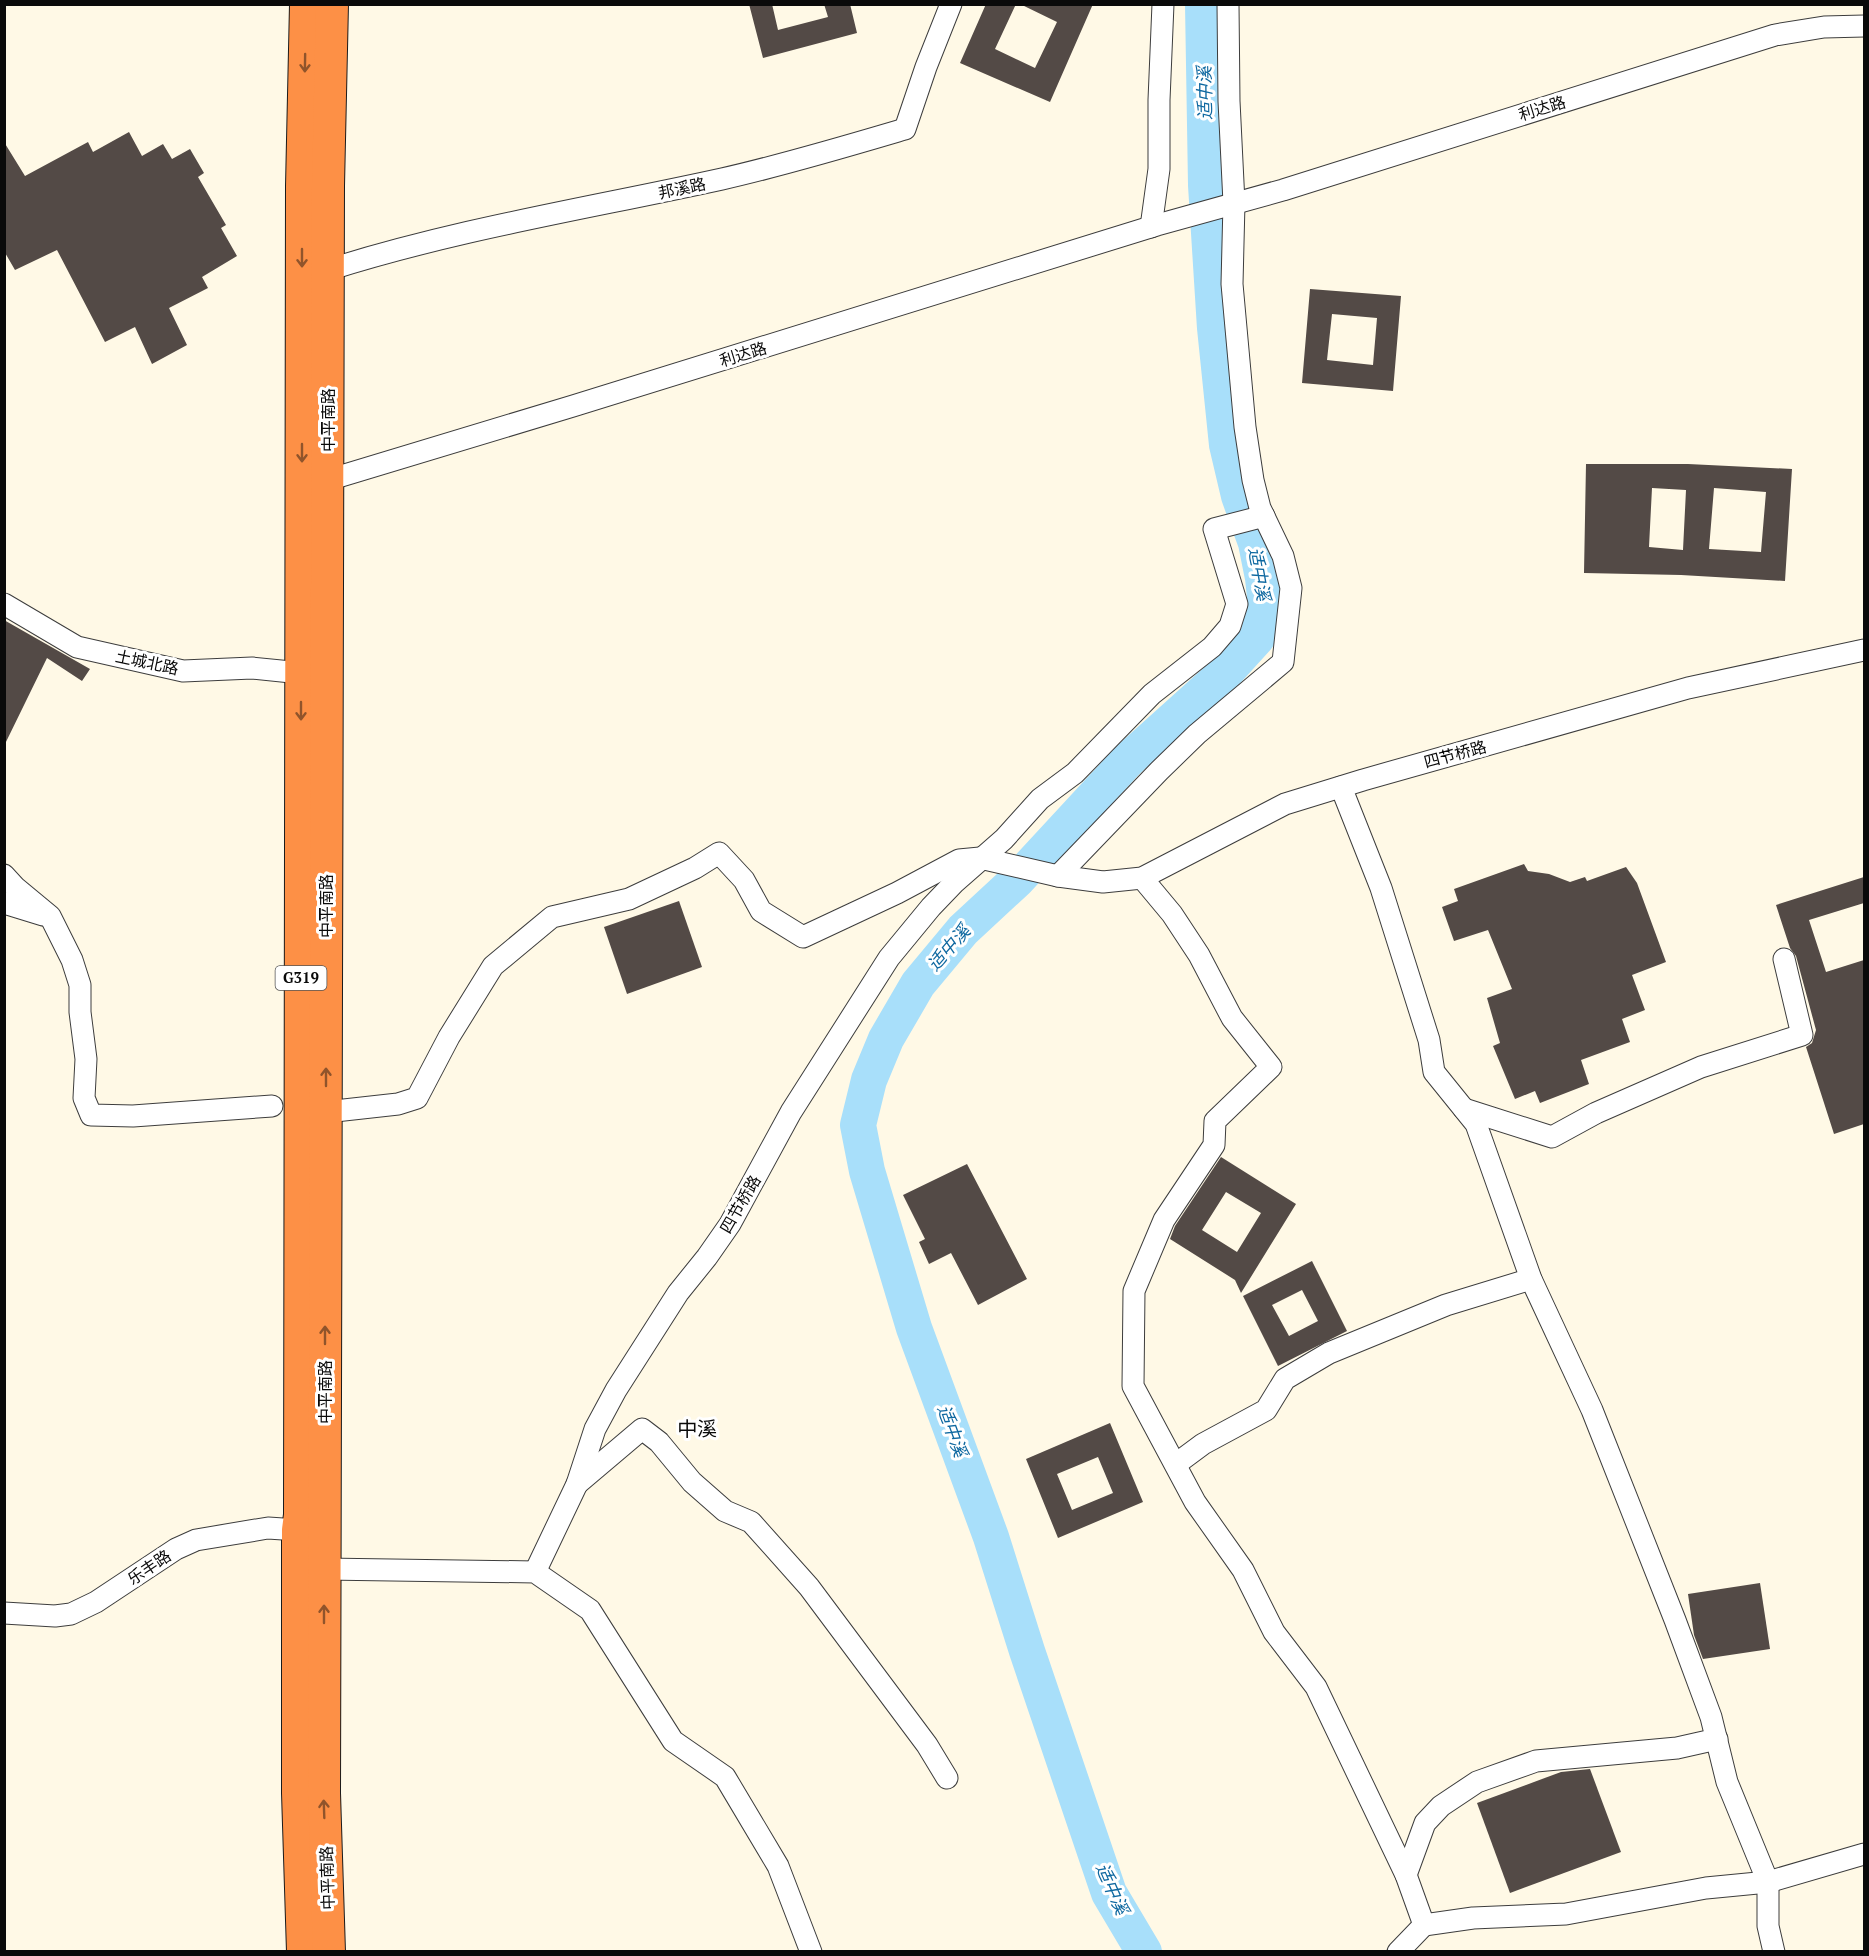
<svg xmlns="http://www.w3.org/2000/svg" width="1869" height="1956" viewBox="0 0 1869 1956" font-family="'PT Serif','Noto Sans SC',serif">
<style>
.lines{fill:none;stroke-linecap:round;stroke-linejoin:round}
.river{stroke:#a8dffa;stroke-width:36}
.building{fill:#534a46;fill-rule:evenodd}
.minor-casing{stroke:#3d3d3d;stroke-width:23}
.highway-casing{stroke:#1b1b1b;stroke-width:34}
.minor{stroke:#fff;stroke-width:21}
.highway{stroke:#fd9046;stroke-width:32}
.oneway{stroke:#90542b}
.labels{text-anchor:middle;stroke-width:6;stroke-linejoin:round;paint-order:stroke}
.shield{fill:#fff;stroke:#545454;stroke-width:1.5}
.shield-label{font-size:15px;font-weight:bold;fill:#0a0a0a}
.street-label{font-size:16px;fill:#0a0a0a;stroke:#fff}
.water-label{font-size:18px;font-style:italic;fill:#0e68a0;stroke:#fff}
.quarter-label{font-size:20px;fill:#0a0a0a;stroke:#fff}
</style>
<rect width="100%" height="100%" fill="#fff9e6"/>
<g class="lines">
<polyline class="river" points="1144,1952 1109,1893 1027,1651 991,1537 914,1328 867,1171 858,1125 869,1080 886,1039 918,984 963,930 1017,880 1127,761 1227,671 1257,638 1266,607 1263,578 1256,543 1239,496 1227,445 1215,328 1206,185 1203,4"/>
</g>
<g class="building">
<polygon points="749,4 772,4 778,30 828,17 824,4 850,4 857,33 763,58"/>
<polygon points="986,4 1016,4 995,49 1035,68 1057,22 1020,4 1093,4 1050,102 960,63"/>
<polygon points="129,132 142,156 163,144 172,159 190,149 204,173 198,177 226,225 221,228 237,256 202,277 208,288 169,308 187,345 152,364 135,327 105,342 57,250 15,270 4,251 4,142 25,176 88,142 93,152"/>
<path d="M1310,289L1401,296L1393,391L1302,383ZM1332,314L1377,318L1373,365L1327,360Z"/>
<path d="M1586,464H1688L1792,469L1785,581L1681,575L1584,573ZM1652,488L1686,490L1683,550L1649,547ZM1714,488L1766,492L1761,552L1709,549Z"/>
<polygon points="4,620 90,669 82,681 47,658 4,746"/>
<polygon points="1524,864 1528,871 1549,874 1570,882 1585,877 1587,881 1626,867 1637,883 1666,962 1632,975 1645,1010 1622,1019 1630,1042 1581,1060 1589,1084 1540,1103 1535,1091 1515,1099 1493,1046 1500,1043 1487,998 1512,989 1488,930 1454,941 1442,907 1458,901 1454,889"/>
<polygon points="1864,877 1864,903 1809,920 1826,972 1864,960 1864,1124 1834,1134 1806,1047 1812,1043 1816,1030 1796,956 1790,948 1776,905"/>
<polygon points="679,901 702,967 627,994 604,927"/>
<path d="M1221,1157L1296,1204L1241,1293L1235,1280L1170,1239L1175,1226ZM1226,1192L1261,1213L1237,1252L1202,1230Z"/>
<polygon points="967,1164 1027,1279 978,1305 951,1253 929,1264 919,1242 925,1239 903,1195"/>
<path d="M1312,1261L1347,1331L1278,1366L1243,1296ZM1302,1290L1318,1321L1289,1336L1272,1305Z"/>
<path d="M1110,1423L1143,1502L1058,1538L1026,1459ZM1098,1457L1113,1493L1072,1510L1057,1474Z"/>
<polygon points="1760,1583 1770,1649 1703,1659 1694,1635 1688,1594"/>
<polygon points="1590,1769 1621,1852 1510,1893 1477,1803 1561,1772"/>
</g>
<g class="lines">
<g class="minor-casing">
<g id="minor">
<polyline points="1151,227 1159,169 1159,100 1163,4"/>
<path d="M328,270C457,229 590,208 722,179C784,165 844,147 905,129L926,67L951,4"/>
<polyline points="328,480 573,406 1157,225 1283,190 1775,35 1824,27 1864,26"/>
<polyline points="4,604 77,647 183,671 252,668 301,673"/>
<polyline points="1341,787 1381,888 1429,1040 1434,1072 1476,1124 1531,1279 1592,1410 1675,1620 1711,1717 1727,1782 1768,1882 1768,1926 1774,1952"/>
<polyline points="4,875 15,887 50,916 72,960 80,985 80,1012 86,1059 84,1098 91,1115 133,1116 272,1106"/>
<polyline points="1058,876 1159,771 1197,734 1283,662 1291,588 1283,556 1260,508 1253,480 1245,427 1232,284 1234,203 1229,101 1228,4"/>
<polyline points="1142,878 1172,914 1199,955 1232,1018 1271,1067 1215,1121 1214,1145 1164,1220 1134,1291 1133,1386 1195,1502 1243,1570 1274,1632 1316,1687 1406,1875 1424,1925"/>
<polyline points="4,903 43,915"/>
<polyline points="1464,1109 1552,1137 1596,1113 1701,1067 1802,1035 1784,959"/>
<polyline points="326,1112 398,1104 417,1098 449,1037 493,966 552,917 629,899 695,868 719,853 744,880 761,911 803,937 897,893 959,860 980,858 1058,876 1103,882 1142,878 1285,804 1363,780 1688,688 1864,650"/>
<polyline points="1176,1464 1203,1444 1266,1410 1285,1379 1329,1353 1446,1305 1531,1279"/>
<polyline points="577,1484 642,1429 659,1442 692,1482 725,1511 751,1522 809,1587 927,1745 947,1778"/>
<polyline points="324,1569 535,1572 590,1610 673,1741 725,1777 778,1866 811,1952"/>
<polyline points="535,1572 577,1484 595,1429 616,1390 678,1293 707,1257 730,1224 791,1112 889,958 931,907 955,882 1004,839 1040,799 1075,773 1152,694 1212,647 1230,626 1237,604 1214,529 1264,516"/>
<polyline points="4,1613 55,1616 71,1614 96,1602 176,1549 196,1540 268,1528 298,1530"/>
<polyline points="1406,1875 1425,1823 1441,1806 1477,1782 1536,1761 1677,1748 1717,1739"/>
<polyline points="1424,1925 1473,1918 1566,1914 1706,1888 1768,1882 1864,1854"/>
<polyline points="1398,1952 1424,1925"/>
</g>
</g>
<g class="highway-casing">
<g id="highway">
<polyline points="303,1952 298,1793 298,1530 300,1515 302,186 306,4"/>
<polyline points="329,1952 324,1793 328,186 332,4"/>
</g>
</g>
<use href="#minor" class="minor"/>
<use href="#highway" class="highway"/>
</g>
<defs><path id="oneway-shaft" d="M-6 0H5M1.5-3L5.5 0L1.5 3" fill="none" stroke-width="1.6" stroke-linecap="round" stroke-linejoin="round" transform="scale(1.5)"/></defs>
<g class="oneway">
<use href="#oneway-shaft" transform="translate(305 63) rotate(91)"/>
<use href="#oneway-shaft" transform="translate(302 258) rotate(90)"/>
<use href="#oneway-shaft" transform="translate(302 453) rotate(90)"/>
<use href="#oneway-shaft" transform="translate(301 711) rotate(90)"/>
<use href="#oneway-shaft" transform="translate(326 1077) rotate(-90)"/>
<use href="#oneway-shaft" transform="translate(325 1335) rotate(-90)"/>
<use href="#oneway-shaft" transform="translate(324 1614) rotate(-90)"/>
<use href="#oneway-shaft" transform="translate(324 1809) rotate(-92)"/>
</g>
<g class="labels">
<rect class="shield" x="275.5" y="966" width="51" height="24" rx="4.5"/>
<g class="shield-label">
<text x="301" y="983">G319</text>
</g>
<g class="street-label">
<text transform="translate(1542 108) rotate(-17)" y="6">利达路</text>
<text transform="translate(682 188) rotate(-12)" y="6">邦溪路</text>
<text transform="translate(743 354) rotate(-17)" y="6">利达路</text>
<text transform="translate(328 420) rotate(-90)" y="6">中平南路</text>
<text transform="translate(147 662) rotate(12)" y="6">土城北路</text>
<text transform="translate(1455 754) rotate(-15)" y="6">四节桥路</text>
<text transform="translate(326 906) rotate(-90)" y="6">中平南路</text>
<text transform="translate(740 1204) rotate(-60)" y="6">四节桥路</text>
<text transform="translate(325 1392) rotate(-90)" y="6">中平南路</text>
<text transform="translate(149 1567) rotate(-34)" y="6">乐丰路</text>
<text transform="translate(327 1878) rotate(-92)" y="6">中平南路</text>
</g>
<g class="water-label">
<text transform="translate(1205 93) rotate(-91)" y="6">适中溪</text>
<text transform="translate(1259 574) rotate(80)" y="6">适中溪</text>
<text transform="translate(949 948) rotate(-49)" y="6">适中溪</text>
<text transform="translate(952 1431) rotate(70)" y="6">适中溪</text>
<text transform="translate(1112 1889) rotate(66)" y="6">适中溪</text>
</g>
<g class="quarter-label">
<text x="697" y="1436">中溪</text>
</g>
</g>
<rect width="1869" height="1956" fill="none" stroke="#0a0a0a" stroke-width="12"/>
</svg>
